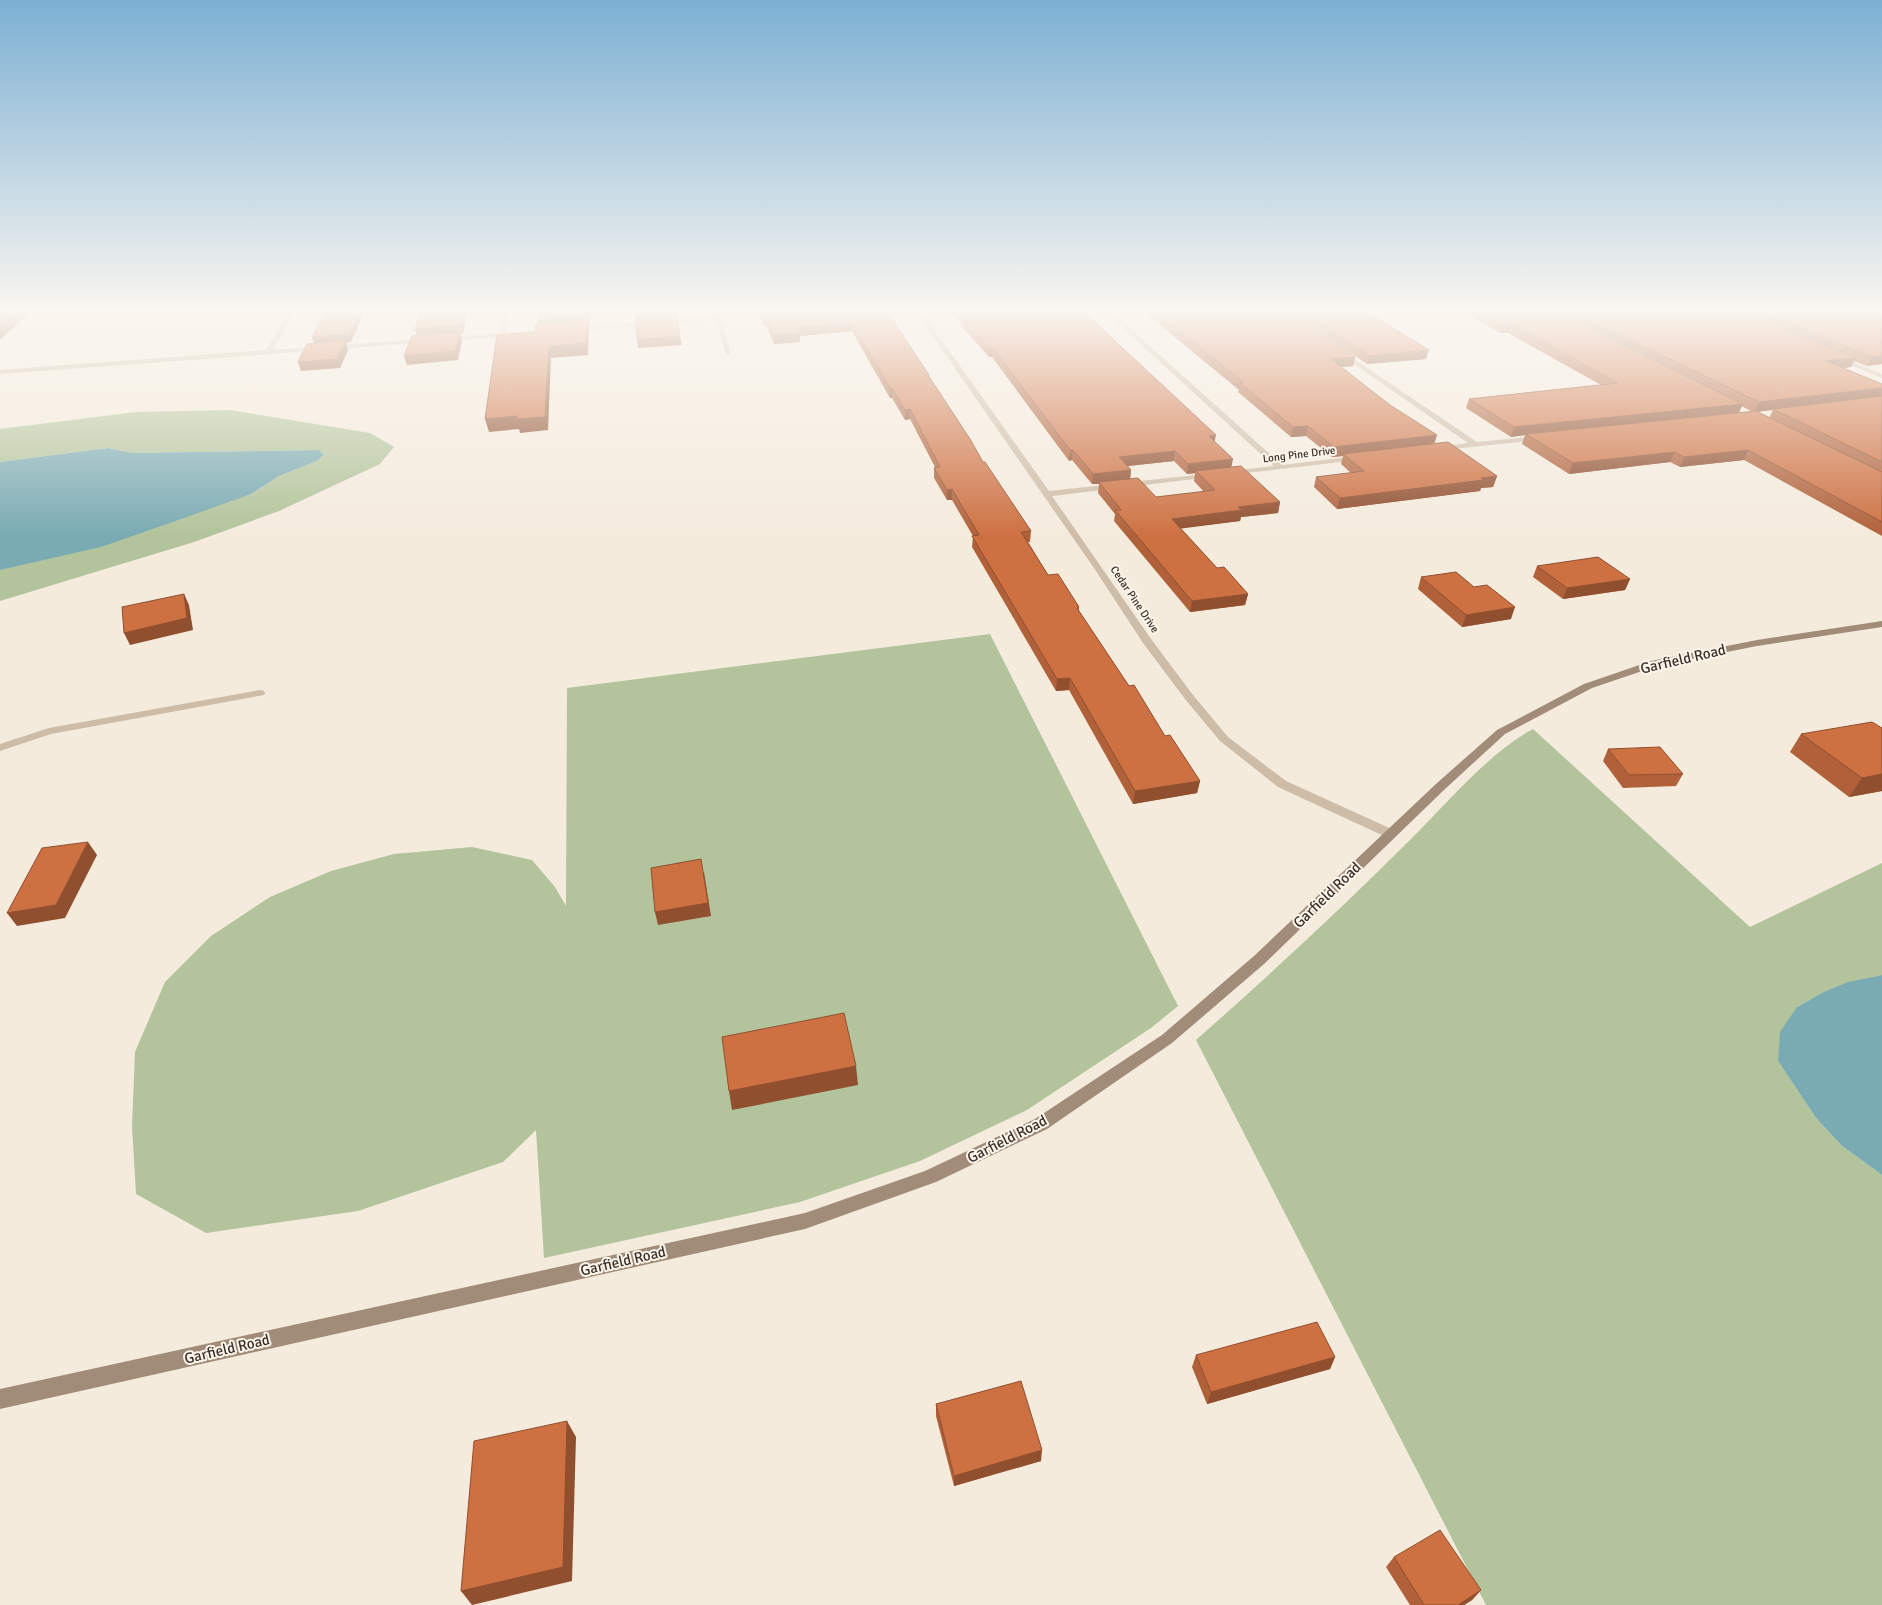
<svg xmlns="http://www.w3.org/2000/svg" width="1882" height="1605" viewBox="0 0 1882 1605" font-family="Signika,sans-serif">
<style>
.green{fill:#b3c49c}
.water{fill:#7aabb3}
.lines{fill:none;stroke-linecap:round;stroke-linejoin:round}
.lane{fill:#cdbda8;fill-rule:evenodd}
.street{fill:#cdbda8;fill-rule:evenodd}
.secondary{fill:#a18c79;fill-rule:evenodd}
.wall{fill:#b0613a;fill-rule:evenodd}
.shaded-wall{fill:#904f2f}
.building{fill:#cd7143;stroke:#904f2f}
.labels{text-anchor:middle;stroke-width:4;stroke-linejoin:round;paint-order:stroke}
.far-street-label{font-size:11px;fill:#3a3029;stroke:#fbf5ea}
.near-street-label{font-size:15px;fill:#3a3029;stroke:#fbf5ea}
</style>
<rect width="100%" height="100%" fill="#f4ebdd"/>
<g class="green">
<polygon points="230,410 370,433 394,447 380,464 279,511 194,542 0,601 0,570 251,494 279,476 317,461 324,455 319,450 133,453 108,448 0,462 0,429 136,412"/>
<polygon points="990,634 1178,1006 1151,1028 1027,1110 920,1161 800,1202 544,1258 536,1130 503,1162 358,1211 206,1233 136,1194 132,1126 135,1052 165,982 211,936 270,897 331,871 394,854 472,847 532,860 555,887 566,906 567,688"/>
<path d="M1533,729L1750,927L1882,863V975C1846,982 1829,989 1797,1007L1778,1061L1816,1118L1842,1146L1882,1175V1605H1486L1196,1040C1271,974 1344,906 1415,835C1450,800 1489,753 1533,729Z"/>
</g>
<g class="water">
<polygon points="108,448 133,453 319,450 324,455 317,461 279,476 251,494 184,518 101,547 0,570 0,462"/>
<polygon points="1882,975 1882,1175 1842,1146 1816,1118 1778,1061 1780,1032 1797,1007 1824,992 1848,982"/>
</g>
<g class="lines">
<polygon class="lane" points="260,690 264,691 265,693 264,695 51,734 0,751 0,744 49,728"/>
<g class="street">
<polygon points="290,311 296,311 273,350 499,333 503,311 509,311 506,333 514,332 517,334 502,337 0,374 0,370 266,350"/>
<polygon points="714,311 720,311 731,355 726,354 716,320 573,331 570,329 573,327 715,316"/>
<polygon points="915,311 921,311 1049,491 1214,473 1215,475 1211,477 1052,496 1151,639 1193,695 1228,737 1286,781 1396,831 1397,834 1396,837 1386,837 1278,787 1220,741 1185,699 1143,643 1094,568"/>
<polygon points="1104,311 1111,311 1282,465 1358,456 1362,458 1358,460 1228,475 1228,471 1231,471 1274,466"/>
<polygon points="1338,351 1342,351 1477,442 1539,436 1543,438 1539,440 1434,451 1433,449 1437,447 1468,443 1338,353"/>
<polygon points="1837,356 1882,374 1882,378 1835,359 1834,358"/>
</g>
<polygon class="secondary" points="1882,621 1882,627 1757,646 1657,666 1592,688 1505,734 1445,789 1264,964 1172,1043 1047,1129 936,1182 805,1229 0,1409 0,1389 805,1213 925,1171 1035,1119 1162,1035 1254,956 1437,783 1497,730 1584,684 1651,661 1757,640"/>
</g>
<g class="wall">
<polygon points="758,311 887,311 983,462 1031,531 1030,542 1028,542 1048,575 1079,607 1079,611 1129,686 1165,736 1200,781 1197,793 1133,804 1069,690 1056,691 972,547 973,536 952,500 947,500 934,478 934,468 935,467 910,419 905,420 892,398 890,398 852,331 800,336 800,342 774,344 766,326 764,326"/>
<path d="M952,311H1083L1215,442L1231,467L1280,502L1278,513L1241,517L1240,521L1180,528L1217,568L1248,594L1245,605L1190,612L1114,521L1115,514L1098,493L1099,484H1092L1072,460L1069,461L992,357H989L965,330ZM1174,461L1187,474L1195,473L1194,481L1204,492L1156,497L1130,479L1131,470L1128,466Z"/>
<polygon points="1143,311 1288,311 1355,357 1353,366 1341,367 1435,444 1497,476 1493,487 1481,488 1480,491 1337,509 1314,487 1316,477 1351,473 1341,464 1343,456 1332,457 1306,436 1291,437 1238,392 1239,390"/>
<polygon points="1289,311 1365,311 1426,359 1367,364"/>
<path d="M1462,311H1882V364L1867,366L1854,361L1851,367L1844,368L1882,384V536L1744,460L1680,467L1670,462L1569,474L1522,444L1525,435L1511,437L1466,408L1469,399L1601,385L1508,333H1500ZM1742,406L1745,408L1753,412L1739,413ZM1773,410L1769,418L1757,412Z"/>
<polygon points="1537,566 1630,579 1625,590 1563,599 1533,577"/>
<polygon points="1421,577 1511,619 1462,627 1418,589"/>
<polygon points="1882,728 1882,791 1849,797 1790,752 1801,734"/>
<polygon points="1608,749 1683,774 1676,786 1623,788 1603,761"/>
<polygon points="1196,1355 1335,1357 1330,1369 1207,1404 1192,1367"/>
<polygon points="936,1404 1041,1461 954,1486 936,1416"/>
<polygon points="1394,1557 1481,1590 1472,1600 1464,1605 1410,1605 1386,1567"/>
</g>
<g class="shaded-wall">
<polygon points="18,311 28,311 29,313 0,340 0,327"/>
<polygon points="359,311 365,311 351,342 346,343 348,350 340,368 301,371 298,362 314,345 312,337"/>
<polygon points="464,311 468,311 463,334 460,334 462,341 458,360 407,365 404,356 417,337 415,329"/>
<polygon points="591,311 590,324 588,324 589,331 588,355 551,358 548,430 520,433 519,429 489,432 485,419 549,346 540,328 538,320"/>
<polygon points="642,311 676,311 677,317 636,320 635,312"/>
<polygon points="763,317 766,317 766,326 764,326"/>
<polygon points="852,323 852,331 800,336 800,342 774,344 774,335 797,328"/>
<polygon points="1511,324 1508,333 1500,333 1503,325"/>
<polygon points="680,336 682,345 638,348 637,339"/>
<polygon points="989,348 993,348 992,357 989,357"/>
<polygon points="1429,350 1426,359 1367,364 1369,356"/>
<polygon points="1882,356 1882,364 1867,366 1872,357"/>
<polygon points="1355,357 1353,366 1329,368 1331,359"/>
<polygon points="1856,358 1851,367 1822,370 1826,361"/>
<rect x="890" y="388" width="2" height="10"/>
<polygon points="1882,388 1882,397 1754,412 1759,402"/>
<polygon points="1743,404 1738,414 1526,434 1525,435 1511,437 1514,427"/>
<polygon points="910,409 910,419 905,420 905,410"/>
<polygon points="1308,426 1306,436 1291,437 1293,427"/>
<polygon points="1216,435 1214,445 1209,436"/>
<polygon points="1437,435 1434,445 1343,454 1343,456 1332,457 1334,447"/>
<polygon points="1070,450 1073,450 1072,460 1069,461"/>
<polygon points="1748,450 1744,460 1680,467 1684,457"/>
<polygon points="1175,451 1174,461 1118,467 1119,457"/>
<polygon points="1675,452 1670,462 1569,474 1573,463"/>
<polygon points="1233,459 1231,469 1196,471 1195,473 1187,474 1188,464"/>
<polygon points="1131,470 1130,480 1099,482 1099,484 1092,484 1093,474"/>
<polygon points="1497,476 1493,487 1481,488 1480,491 1337,509 1340,498"/>
<polygon points="952,489 952,500 947,500 947,490"/>
<polygon points="1280,502 1278,513 1241,517 1240,521 1170,530 1172,519 1238,507"/>
<polygon points="1630,579 1625,590 1563,599 1567,588"/>
<polygon points="184,594 189,605 193,630 130,645 124,633"/>
<polygon points="1248,594 1245,605 1190,612 1192,601"/>
<polygon points="1515,607 1511,619 1462,627 1466,615"/>
<polygon points="1070,678 1069,690 1056,691 1057,679"/>
<polygon points="1882,774 1882,791 1849,797 1862,778"/>
<polygon points="1200,781 1197,793 1133,804 1135,791"/>
<polygon points="88,842 97,855 65,918 17,926 7,913"/>
<polygon points="704,872 711,916 658,925 655,912"/>
<polygon points="856,1066 858,1085 732,1110 729,1091"/>
<polygon points="1335,1357 1330,1369 1207,1404 1211,1392"/>
<polygon points="567,1421 576,1437 572,1581 472,1605 461,1591"/>
<polygon points="1042,1450 1041,1461 954,1486 954,1476"/>
<polygon points="1481,1590 1472,1600 1464,1605 1458,1605"/>
</g>
<g class="building">
<polygon points="0,311 18,311 0,327"/>
<polygon points="325,311 359,311 349,334 312,337"/>
<polygon points="421,311 464,311 461,325 415,329"/>
<polygon points="539,311 589,311 588,316 538,320"/>
<polygon points="761,311 887,311 929,375 928,375 970,439 983,462 985,462 1031,531 1021,532 1048,575 1058,574 1079,607 1077,608 1129,686 1134,685 1165,736 1170,735 1200,781 1135,791 1070,678 1057,679 972,536 979,535 952,489 947,490 934,468 940,467 910,409 905,410 892,388 890,388 852,323 797,328 800,333 774,335 766,317 763,317"/>
<polygon points="958,311 1083,311 1216,435 1209,436 1233,459 1188,464 1175,451 1119,457 1131,470 1093,474 1073,450 1070,450 993,348 989,348 965,322"/>
<polygon points="1154,311 1288,311 1355,357 1331,359 1390,405 1437,435 1334,447 1308,426 1293,427 1240,383 1243,382"/>
<polygon points="1303,311 1365,311 1429,350 1369,356"/>
<polygon points="1479,311 1554,311 1743,404 1514,427 1469,399 1618,383 1511,324 1503,325"/>
<polygon points="1570,311 1741,311 1856,358 1826,361 1882,384 1882,388 1759,402"/>
<polygon points="1759,311 1882,311 1882,356 1872,357"/>
<polygon points="677,316 680,336 637,339 635,319"/>
<polygon points="587,320 586,343 549,346 545,417 517,419 517,416 485,419 497,335 535,332 536,324"/>
<polygon points="460,332 455,351 404,356 412,336"/>
<polygon points="345,341 337,359 298,362 307,344"/>
<polygon points="1882,396 1882,462 1773,409"/>
<polygon points="1756,411 1882,472 1882,522 1748,450 1684,457 1675,452 1573,463 1526,434"/>
<polygon points="1448,442 1497,476 1481,478 1483,480 1340,498 1316,477 1364,471 1343,454"/>
<polygon points="1241,466 1280,502 1238,507 1242,510 1172,519 1217,568 1224,567 1248,594 1192,601 1115,510 1121,510 1099,482 1138,478 1156,497 1215,490 1196,471"/>
<polygon points="1598,557 1630,579 1567,588 1537,566"/>
<polygon points="1456,572 1474,587 1487,585 1515,607 1466,615 1421,577"/>
<polygon points="184,594 187,618 124,633 122,607"/>
<polygon points="1872,722 1882,728 1882,774 1862,778 1801,734"/>
<polygon points="1660,747 1683,774 1629,775 1608,749"/>
<polygon points="88,842 56,905 7,913 42,848"/>
<polygon points="701,859 708,903 655,912 651,868"/>
<polygon points="844,1013 856,1066 729,1091 722,1037"/>
<polygon points="1317,1322 1335,1357 1211,1392 1196,1355"/>
<polygon points="1021,1381 1042,1450 954,1476 936,1404"/>
<polygon points="567,1421 563,1567 461,1591 474,1441"/>
<polygon points="1440,1530 1481,1590 1458,1605 1424,1605 1394,1557"/>
</g>
<linearGradient id="sky" x2="0" y2="1"><stop stop-color="#7cb0d3"/><stop offset="0.58" stop-color="#faf6f0"/><stop offset="1" stop-color="#faf6f0" stop-opacity="0"/></linearGradient>
<rect width="1882" height="536" fill="url(#sky)"/>
<g class="labels">
<g class="far-street-label">
<text transform="translate(1299 454) rotate(-7)" y="4">Long Pine Drive</text>
<text transform="translate(1135 599) rotate(56)" y="4">Cedar Pine Drive</text>
</g>
<g class="near-street-label">
<text transform="translate(1683 659) rotate(-13)" y="5">Garfield Road</text>
<text transform="translate(1327 895) rotate(-44)" y="5">Garfield Road</text>
<text transform="translate(1007 1139) rotate(-27)" y="5">Garfield Road</text>
<text transform="translate(623 1261) rotate(-13)" y="5">Garfield Road</text>
<text transform="translate(227 1349) rotate(-13)" y="5">Garfield Road</text>
</g>
</g>
</svg>
